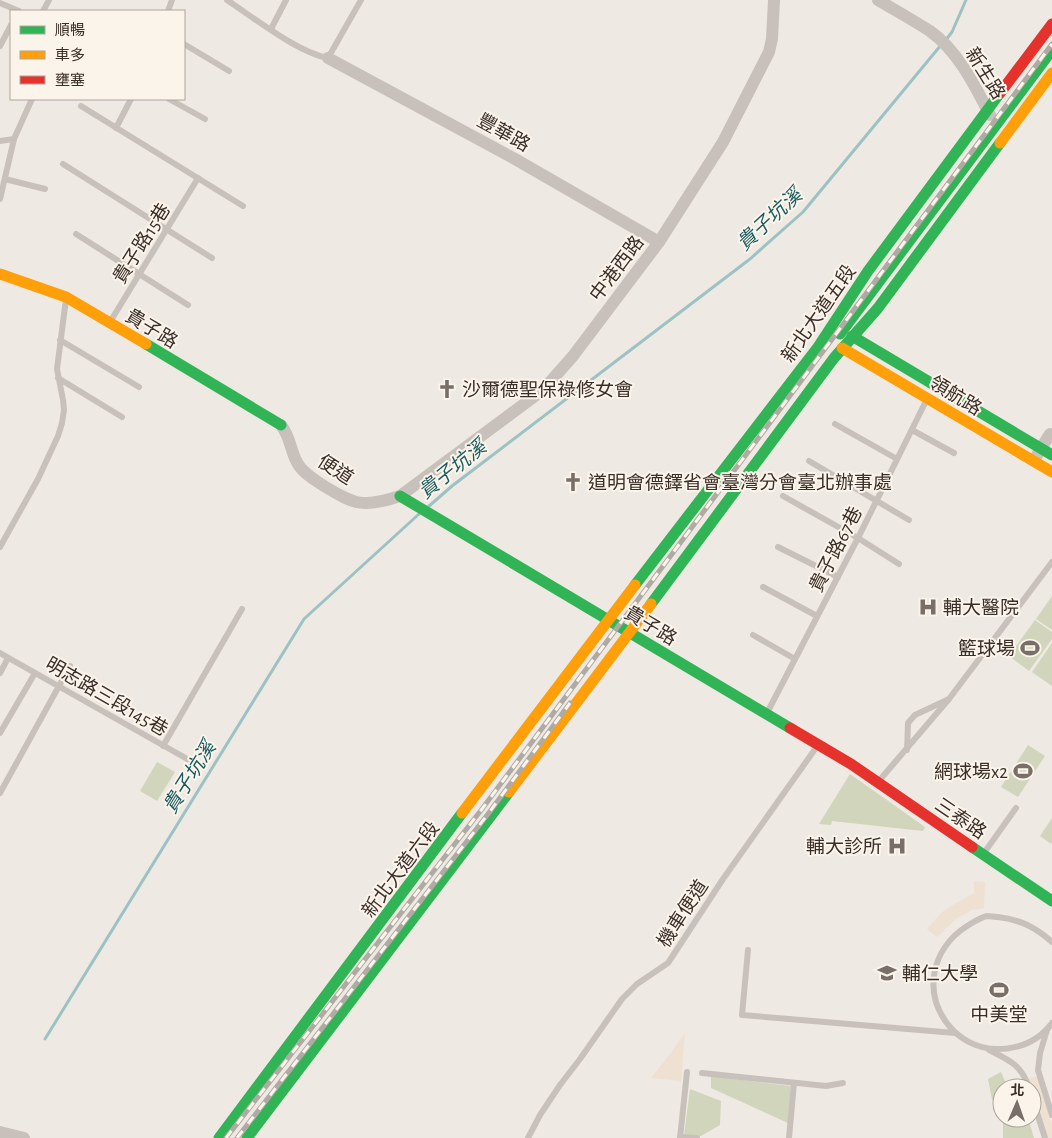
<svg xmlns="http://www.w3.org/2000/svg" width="1052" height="1138" viewBox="0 0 1052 1138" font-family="'Alegreya Sans','Noto Sans TC',sans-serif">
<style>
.green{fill:#d0d5bb}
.plaza{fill:#eee1d1}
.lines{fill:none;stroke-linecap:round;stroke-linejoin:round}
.stream{stroke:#9cc2c3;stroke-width:3}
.lane{stroke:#c8c1bb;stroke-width:6}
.street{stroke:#c8c1bb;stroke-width:12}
.fast{stroke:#30b455;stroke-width:11}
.slow{stroke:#ff9f0a;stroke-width:11}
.jam{stroke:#e5322d;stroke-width:11}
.rail-casing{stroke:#b0aaa5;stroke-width:5}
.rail{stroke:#fbf4ea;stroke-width:3;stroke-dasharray:9;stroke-linecap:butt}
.labels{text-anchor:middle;stroke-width:4;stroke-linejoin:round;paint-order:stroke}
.street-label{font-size:19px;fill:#3a2e28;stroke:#fbf4ea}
.poi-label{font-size:19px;fill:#3a2e28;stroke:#fbf4ea;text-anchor:start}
.water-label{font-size:20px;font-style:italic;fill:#1a5c60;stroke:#fbf4ea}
</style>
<rect width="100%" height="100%" fill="#efe9e3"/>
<g class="green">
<polygon points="1052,596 1052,630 1036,619"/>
<polygon points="1035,620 1052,632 1052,639 1029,671 1009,656"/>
<polygon points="1052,643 1052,686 1032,672"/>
<polygon points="1028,745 1045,756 1018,797 1001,787"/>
<polygon points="157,762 175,772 157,801 140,791"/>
<polygon points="850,774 925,827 923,831 832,821 831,825 819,824"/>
<polygon points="1052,818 1052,842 1051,844 1040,836"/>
<polygon points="1001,1072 1008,1088 1002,1088 1002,1113 992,1099 988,1079"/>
<polygon points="711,1076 791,1086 788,1123 711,1088"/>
<polygon points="690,1089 721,1101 720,1125 701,1136 684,1135"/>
<polygon points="1003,1118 1028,1118 1034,1138 1003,1138"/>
</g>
<g class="plaza">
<polygon points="974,881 985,882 984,908 972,910 957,918 937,937 927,929 941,913 949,907 974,893"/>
<polygon points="685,1033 681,1081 651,1078 673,1050"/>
<polygon points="1037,1076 1052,1124 1052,1138 1048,1138 1029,1079"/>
</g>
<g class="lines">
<g class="stream">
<polyline points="945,41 952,32 966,0"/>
<polyline points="428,507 452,486 750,259 803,212 941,45"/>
<polyline points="45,1039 304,619 419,514"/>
</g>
<g class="lane">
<path d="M227,0C254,18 297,52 328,58L361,0"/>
<polyline points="0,3 19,11"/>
<polyline points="43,11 49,0"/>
<polyline points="168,11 172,0"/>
<polyline points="271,29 286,0"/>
<polyline points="184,44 229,71"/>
<polyline points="0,46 11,25"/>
<polyline points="169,99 205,119"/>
<polyline points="81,106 243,206"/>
<polyline points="116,128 131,99"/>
<polyline points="0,141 14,139"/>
<polyline points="63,164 212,258"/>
<polyline points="5,179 45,189"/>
<polyline points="0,199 14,139 32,99"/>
<polyline points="76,234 188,305"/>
<polyline points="110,322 198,178"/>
<polyline points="60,340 139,387"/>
<polyline points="58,378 122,417"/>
<polyline points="835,424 897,459"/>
<polyline points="912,430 954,453"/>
<polyline points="809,461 909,520"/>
<polyline points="783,496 858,538 899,564"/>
<polyline points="0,547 38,479 58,436 62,423 64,410 63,400 57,369 66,299"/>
<polyline points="778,547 838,577"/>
<polyline points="763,587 817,616"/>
<polyline points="753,635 795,659"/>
<polyline points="0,653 198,765"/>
<polyline points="0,673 8,658"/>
<polyline points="949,699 1052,562"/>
<polyline points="767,713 858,538 927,399"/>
<polyline points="0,733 35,673"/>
<polyline points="163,746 242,609"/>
<polyline points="878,782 949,699 915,715 908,723 907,750"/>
<polyline points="0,793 70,666"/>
<polyline points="984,853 1016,808"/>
<path d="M1052,942C1035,927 1021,920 998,917C995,917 990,916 987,916C981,917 972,923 967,926C931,949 922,994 950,1027C961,1040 979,1049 996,1049C1019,1049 1038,1042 1052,1023"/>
<polyline points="748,950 742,1015 955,1033"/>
<polyline points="1047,1030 1040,1053 1038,1070 1052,1115"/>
<path d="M989,1050C1009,1060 1022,1065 1029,1088"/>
<polyline points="702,1073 826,1086 843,1083"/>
<polyline points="1032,1097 1045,1138"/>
<polyline points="680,1137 697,1138"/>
<polyline points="528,1138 540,1115 560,1085 580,1059 622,999 637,984 668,963 723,879 818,745"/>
<polyline points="680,1138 687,1072"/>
<polyline points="789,1138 794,1083"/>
</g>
<g class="street">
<path d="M878,0C895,10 913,20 930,31C958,51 975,86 990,115"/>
<polyline points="328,58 515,159 659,242"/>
<path d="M281,425C292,439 290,454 300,467C306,475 315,480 324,486C355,505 364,508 400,496L543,390L573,356L659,242L723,142L769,52L772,39L774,0"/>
<polyline points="1037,455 1050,434"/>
<polyline points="0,1132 24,1138"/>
</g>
<g class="fast">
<polyline points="840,334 1052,50"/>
<polyline points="852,336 1052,455"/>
<polyline points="146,344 281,425"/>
<polyline points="400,496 790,728"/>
<polyline points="635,585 818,347 868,271 1000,93"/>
<polyline points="651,604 834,358 878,308 1000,143"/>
<polyline points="972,847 1052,901"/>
<polyline points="219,1138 462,813"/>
<polyline points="247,1138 509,792"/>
</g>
<g class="slow">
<polyline points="1000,143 1052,73"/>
<polyline points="0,274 66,297 146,344"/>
<polyline points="842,348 1052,472"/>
<polyline points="509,792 651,604"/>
<polyline points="462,813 635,585"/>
</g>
<g class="jam">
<polyline points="1000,93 1052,24"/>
<polyline points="790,728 851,764 972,847"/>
</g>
<g class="rail-casing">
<g id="rail">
<polyline points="226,1138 482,809 1052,44"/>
<polyline points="237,1138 488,814 570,703"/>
</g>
</g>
<use href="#rail" class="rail"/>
</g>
<defs>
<g id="church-bare" transform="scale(1.5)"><path d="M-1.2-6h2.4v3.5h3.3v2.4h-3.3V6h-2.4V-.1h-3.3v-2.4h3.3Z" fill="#796f69" stroke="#fbf4ea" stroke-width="2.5" paint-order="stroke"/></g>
<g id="hospital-bare" transform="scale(1.5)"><path d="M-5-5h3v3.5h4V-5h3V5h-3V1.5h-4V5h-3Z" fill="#796f69" stroke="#fbf4ea" stroke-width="2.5" paint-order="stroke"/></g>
<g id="stadium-bare" transform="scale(1.5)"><path d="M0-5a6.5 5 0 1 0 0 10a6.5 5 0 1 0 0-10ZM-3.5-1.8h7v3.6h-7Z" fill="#796f69" stroke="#fbf4ea" stroke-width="2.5" paint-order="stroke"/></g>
<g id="university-bare" transform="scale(1.5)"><path d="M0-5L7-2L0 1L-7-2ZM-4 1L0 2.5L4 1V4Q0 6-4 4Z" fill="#796f69" stroke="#fbf4ea" stroke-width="2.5" paint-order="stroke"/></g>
</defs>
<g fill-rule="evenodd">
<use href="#church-bare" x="447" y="389"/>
<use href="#church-bare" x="573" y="482"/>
<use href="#hospital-bare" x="928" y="607"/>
<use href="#stadium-bare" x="1030" y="648"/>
<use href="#stadium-bare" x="1023" y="771"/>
<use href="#hospital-bare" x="897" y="846"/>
<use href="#university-bare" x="887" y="973"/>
<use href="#stadium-bare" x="999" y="990"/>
</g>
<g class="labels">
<g class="street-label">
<text transform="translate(986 73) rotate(58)" y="7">新生路</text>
<text transform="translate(504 132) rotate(29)" y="7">豐華路</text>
<text transform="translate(141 243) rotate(-58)" y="7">貴子路15巷</text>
<text transform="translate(616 268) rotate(-53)" y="7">中港西路</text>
<text transform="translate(818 313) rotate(-55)" y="7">新北大道五段</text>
<text transform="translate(152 328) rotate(31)" y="7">貴子路</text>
<text transform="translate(956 395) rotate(31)" y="7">領航路</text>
<text transform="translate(336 469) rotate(33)" y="7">便道</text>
<text transform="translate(835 549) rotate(-63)" y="7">貴子路67巷</text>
<text transform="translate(651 625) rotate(31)" y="7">貴子路</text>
<text transform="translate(107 696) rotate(30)" y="7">明志路三段145巷</text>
<text transform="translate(961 818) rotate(34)" y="7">三泰路</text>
<text transform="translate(400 869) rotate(-53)" y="7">新北大道六段</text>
<text transform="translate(682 913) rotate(-57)" y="7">機車便道</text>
</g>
<g class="poi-label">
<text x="462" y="396">沙爾德聖保祿修女會</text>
<text x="588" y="489">道明會德鐸省會臺灣分會臺北辦事處</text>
<text x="943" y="614">輔大醫院</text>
<text x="1015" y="655" text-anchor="end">籃球場</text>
<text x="1008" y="778" text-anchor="end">網球場x2</text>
<text x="882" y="853" text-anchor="end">輔大診所</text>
<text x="902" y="980">輔仁大學</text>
<text x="999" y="1021" text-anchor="middle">中美堂</text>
</g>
<g class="water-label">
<text transform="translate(769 219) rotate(-43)" y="7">貴子坑溪</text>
<text transform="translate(452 469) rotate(-39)" y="7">貴子坑溪</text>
<text transform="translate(189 777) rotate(-58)" y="7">貴子坑溪</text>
</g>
</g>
<rect x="10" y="10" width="175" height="90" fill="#fbf4ea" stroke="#aea59c"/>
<rect x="20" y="26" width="25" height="8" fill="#30b455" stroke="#aea59c"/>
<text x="55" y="35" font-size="15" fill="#3a2e28">順暢</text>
<rect x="20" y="51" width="25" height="8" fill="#ff9f0a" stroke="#aea59c"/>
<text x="55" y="60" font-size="15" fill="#3a2e28">車多</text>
<rect x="20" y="76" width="25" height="8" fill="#e5322d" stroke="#aea59c"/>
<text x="55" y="85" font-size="15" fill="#3a2e28">壅塞</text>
<g transform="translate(1017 1103) rotate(2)"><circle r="24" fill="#fbf4ea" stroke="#aea59c"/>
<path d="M0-4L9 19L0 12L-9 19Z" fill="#796f69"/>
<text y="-8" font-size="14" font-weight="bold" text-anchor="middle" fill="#3a2e28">北</text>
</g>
</svg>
